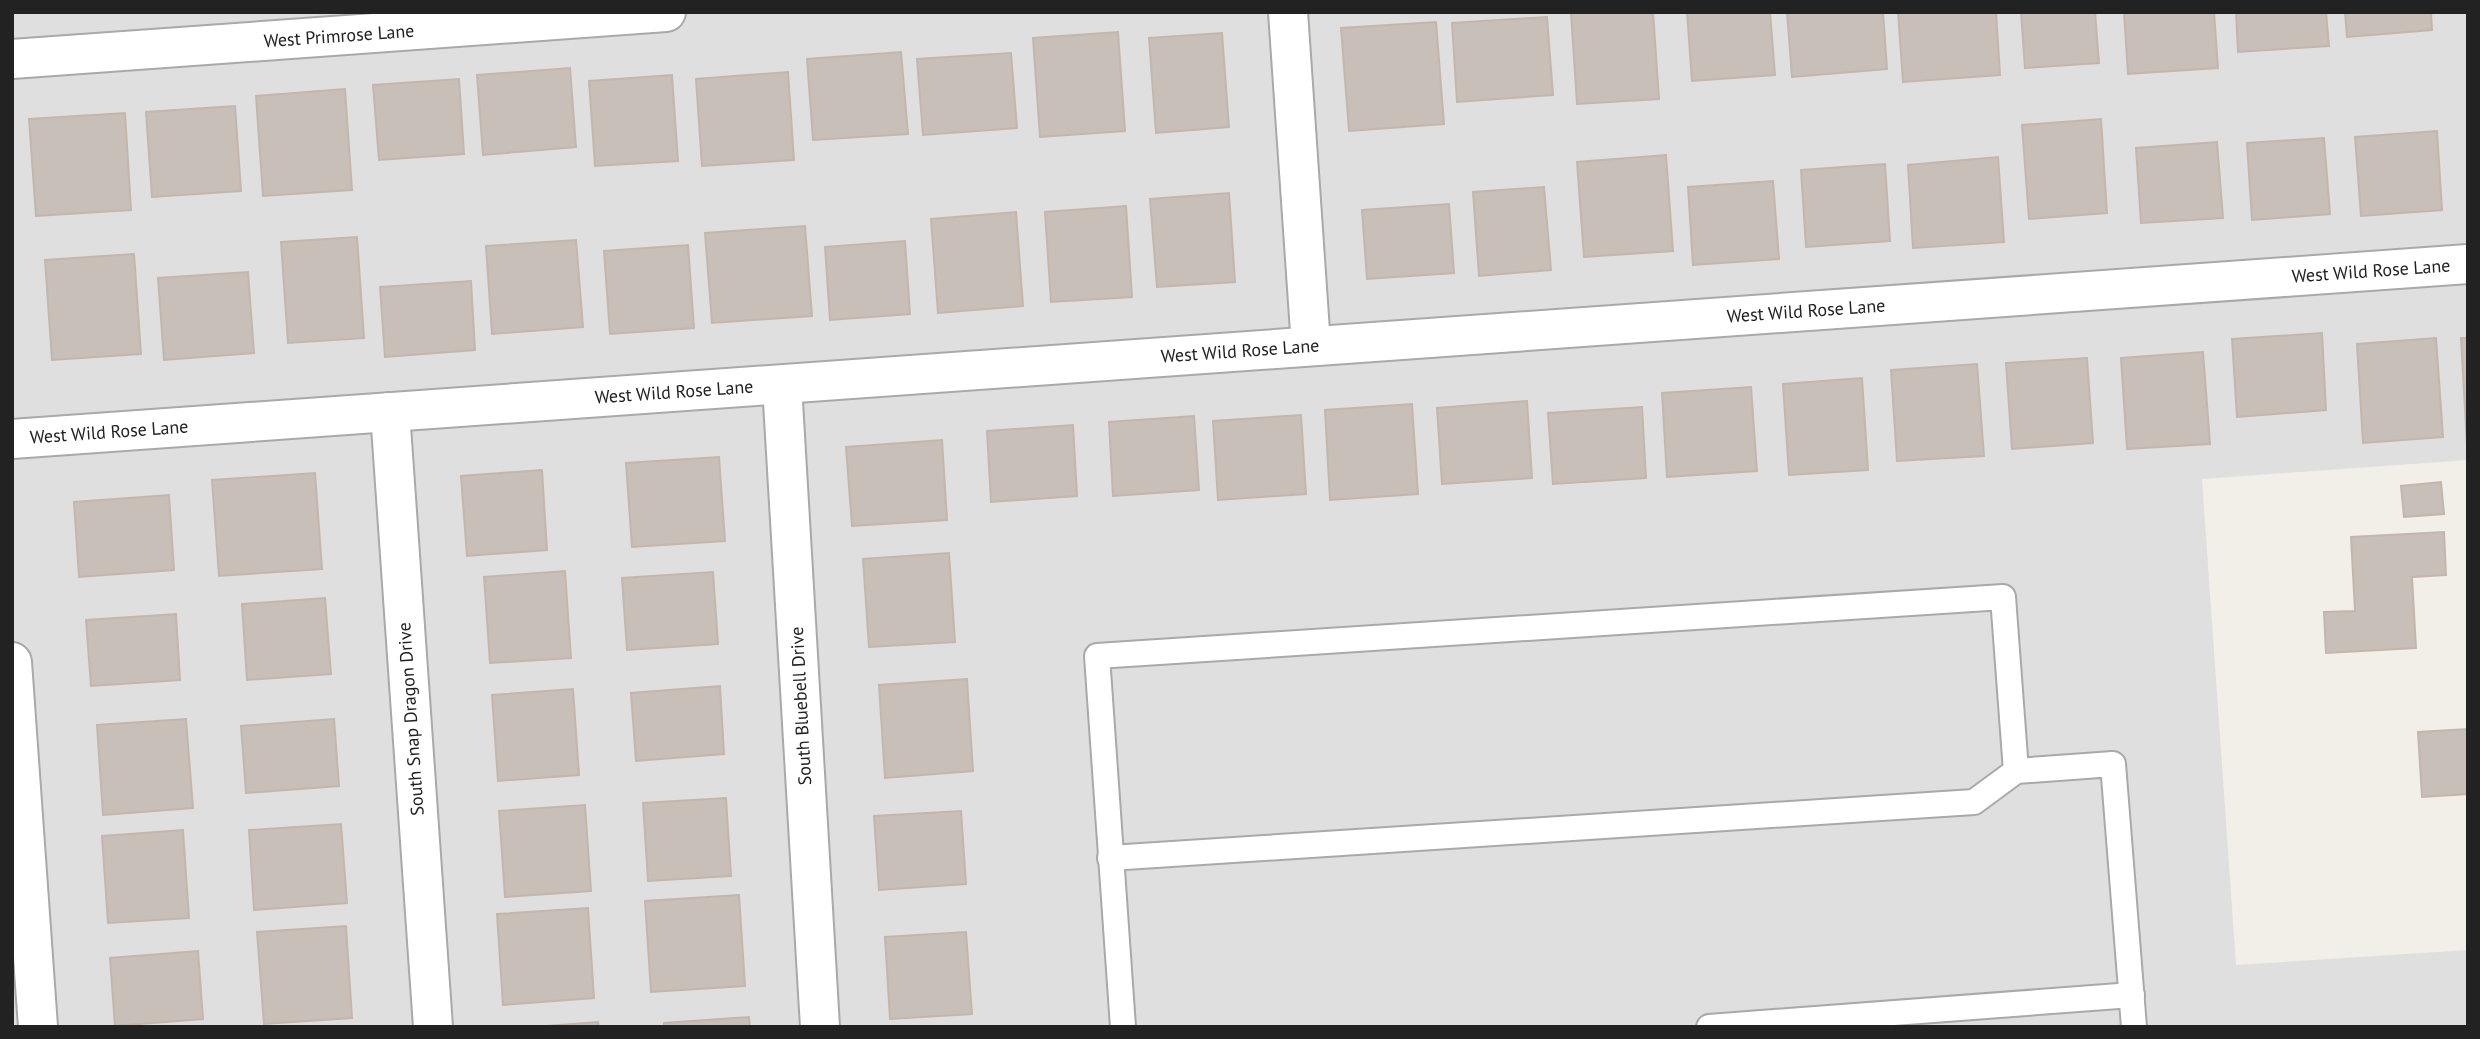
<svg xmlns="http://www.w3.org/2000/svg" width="2480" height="1039" viewBox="0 0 2480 1039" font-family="'PT Sans',sans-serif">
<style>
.residential{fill:#e0dfdf}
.building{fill:#c7bfb8;stroke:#c4b6ab;stroke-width:2}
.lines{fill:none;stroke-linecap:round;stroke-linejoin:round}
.service-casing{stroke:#a9a9a9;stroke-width:28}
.minor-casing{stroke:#a9a9a9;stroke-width:42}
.service{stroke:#fff;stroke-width:24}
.minor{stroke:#fff;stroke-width:38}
.labels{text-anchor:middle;stroke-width:5;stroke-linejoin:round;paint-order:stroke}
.street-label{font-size:18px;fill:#222;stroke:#fff}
</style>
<rect width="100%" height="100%" fill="#f2efe9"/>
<polygon class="residential" points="12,12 2468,12 2468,460 2202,479 2236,965 2468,950 2468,1027 12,1027"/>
<g class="building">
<polygon points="1653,12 1659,99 1577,104 1571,13"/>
<polygon points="1687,12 1770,12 1775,75 1692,81"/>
<polygon points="1787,12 1883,12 1887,69 1792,77"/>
<polygon points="1898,12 1996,12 2000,75 1903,82"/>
<polygon points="2021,12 2095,12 2099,63 2025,68"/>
<polygon points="2124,12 2214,12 2218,68 2128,74"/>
<polygon points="2236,12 2326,12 2329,46 2238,52"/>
<polygon points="2345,12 2431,12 2432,30 2347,37"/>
<polygon points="1547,17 1553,95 1457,102 1452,23"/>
<polygon points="1436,22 1444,124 1349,131 1341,28"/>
<polygon points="1118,32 1125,131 1040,137 1033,38"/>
<polygon points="1222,33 1229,127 1156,133 1149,38"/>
<polygon points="901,52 908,134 813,140 807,59"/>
<polygon points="1011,53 1017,128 923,135 917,59"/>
<polygon points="570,68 576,147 483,155 477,75"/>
<polygon points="788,72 794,160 702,166 696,79"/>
<polygon points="672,75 678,161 595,166 589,81"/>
<polygon points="459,79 464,154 379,160 373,85"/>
<polygon points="345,89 352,190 263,196 256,96"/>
<polygon points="235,106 241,191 152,197 146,112"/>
<polygon points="125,113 131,210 36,216 29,119"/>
<polygon points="2101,119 2107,213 2029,219 2022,125"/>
<polygon points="2437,131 2442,210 2361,216 2355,137"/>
<polygon points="2324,138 2330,214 2252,220 2247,143"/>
<polygon points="2217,142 2223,218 2141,223 2136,148"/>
<polygon points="1666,155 1673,251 1584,257 1577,162"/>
<polygon points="1998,157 2004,242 1913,248 1908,165"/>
<polygon points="1885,164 1890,241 1806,247 1801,170"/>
<polygon points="1773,181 1779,259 1693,265 1688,187"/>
<polygon points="1544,187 1551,270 1479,276 1473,192"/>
<polygon points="1229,193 1235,282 1157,287 1150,199"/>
<polygon points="1449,204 1454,273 1367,279 1362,210"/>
<polygon points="1126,206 1132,297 1051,302 1045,212"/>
<polygon points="1016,212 1023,306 938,313 931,219"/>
<polygon points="805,226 812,316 712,323 705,233"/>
<polygon points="357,237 364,338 288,343 281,242"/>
<polygon points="576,240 583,327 492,334 486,246"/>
<polygon points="905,241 910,314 830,320 825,247"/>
<polygon points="688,245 694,328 610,334 604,251"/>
<polygon points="134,254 141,354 52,360 45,260"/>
<polygon points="248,272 254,353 164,360 158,278"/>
<polygon points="471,281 475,350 385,357 380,287"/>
<polygon points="2322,333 2326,410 2237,417 2232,339"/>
<polygon points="2436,338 2443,437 2363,443 2357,344"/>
<polygon points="2461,338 2468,338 2467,445"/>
<polygon points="2203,352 2210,444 2127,449 2121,358"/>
<polygon points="2087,358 2093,443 2012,449 2006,363"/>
<polygon points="1977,364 1984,456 1897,461 1891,370"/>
<polygon points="1862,378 1868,470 1789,475 1783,384"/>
<polygon points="1751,387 1757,471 1667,477 1662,393"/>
<polygon points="1527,401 1532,478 1442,484 1437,408"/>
<polygon points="1412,404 1418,494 1330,500 1325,410"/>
<polygon points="1642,407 1646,478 1553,484 1548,413"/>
<polygon points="1301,415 1306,494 1218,500 1213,421"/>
<polygon points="1194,416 1199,490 1113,496 1109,422"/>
<polygon points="1073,425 1077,496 991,502 987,431"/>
<polygon points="942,440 947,520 852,526 846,447"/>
<polygon points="719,457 725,541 632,547 626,463"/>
<polygon points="542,470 547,550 467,556 461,476"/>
<polygon points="315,473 322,569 219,576 212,480"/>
<polygon points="2441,482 2444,514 2404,517 2401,486"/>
<polygon points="169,495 174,570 79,577 74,502"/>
<polygon points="2444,532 2446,575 2412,577 2416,648 2326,653 2324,612 2355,611 2351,537"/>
<polygon points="949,553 955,642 869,647 863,559"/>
<polygon points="565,571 571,658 490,663 484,577"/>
<polygon points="713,572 718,644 627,650 622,578"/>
<polygon points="325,598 331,674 247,680 242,604"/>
<polygon points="176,614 180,680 91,686 86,620"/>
<polygon points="967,679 973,771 885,778 879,685"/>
<polygon points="720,686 724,754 636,761 631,693"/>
<polygon points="573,689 579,775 498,781 492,695"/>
<polygon points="186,719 193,808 103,815 97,725"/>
<polygon points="334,719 339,786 246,793 241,726"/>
<polygon points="2468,729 2468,794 2422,797 2418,732"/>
<polygon points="726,798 731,876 648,881 643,803"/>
<polygon points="585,805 591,891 505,897 499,811"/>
<polygon points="961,811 966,884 879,890 874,816"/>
<polygon points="341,824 347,903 254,910 249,830"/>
<polygon points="183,830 189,918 108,923 102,836"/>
<polygon points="739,895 745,986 651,992 645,901"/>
<polygon points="588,908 594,998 503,1005 497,914"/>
<polygon points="346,926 352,1018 264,1024 257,932"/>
<polygon points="966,932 972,1014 890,1019 885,937"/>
<polygon points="198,951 203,1019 115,1026 110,958"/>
<polygon points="749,1017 750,1027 664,1027 664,1023"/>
<polygon points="598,1022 599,1027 533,1027"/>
</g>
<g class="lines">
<g class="service-casing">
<g id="service">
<polyline points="1110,858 1974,802 2016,771"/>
<polyline points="1123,1027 1097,656 2003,597 2016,771 2113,764 2134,1027"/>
<polyline points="1709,1027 2132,995"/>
</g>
</g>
<g class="minor-casing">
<g id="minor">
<polyline points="1288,12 1311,346"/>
<polyline points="12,59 666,12"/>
<polyline points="782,385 820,1027"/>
<polyline points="390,412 433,1027"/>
<polyline points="12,439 2468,264"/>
<polyline points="12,662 38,1027"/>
</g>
</g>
<use href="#service" class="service"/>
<use href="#minor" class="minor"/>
</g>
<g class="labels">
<g class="street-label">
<text transform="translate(339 36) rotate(-4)" y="6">West Primrose Lane</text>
<text transform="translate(2371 271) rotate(-4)" y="6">West Wild Rose Lane</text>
<text transform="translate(1806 311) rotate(-4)" y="6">West Wild Rose Lane</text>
<text transform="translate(1240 351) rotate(-4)" y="6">West Wild Rose Lane</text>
<text transform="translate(674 392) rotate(-4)" y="6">West Wild Rose Lane</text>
<text transform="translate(109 432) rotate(-4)" y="6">West Wild Rose Lane</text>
<text transform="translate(801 706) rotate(-93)" y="6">South Bluebell Drive</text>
<text transform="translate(411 719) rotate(-94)" y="6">South Snap Dragon Drive</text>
</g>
</g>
<rect width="2480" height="1039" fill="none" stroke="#222222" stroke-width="28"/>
</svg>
